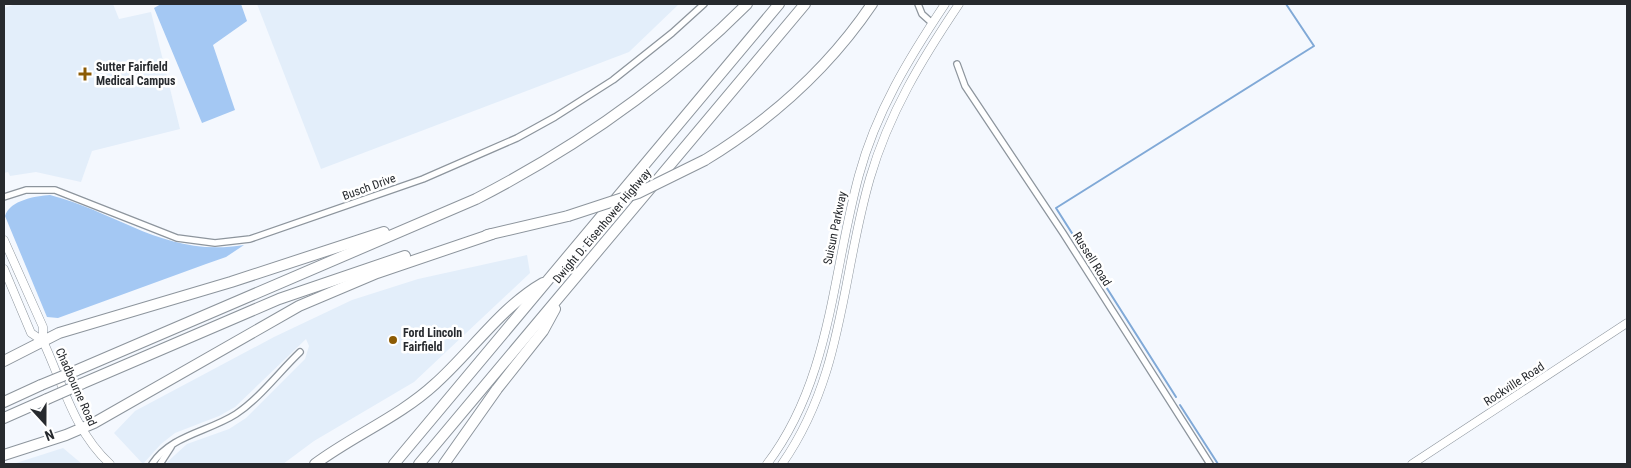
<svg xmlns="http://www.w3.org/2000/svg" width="1631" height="468" viewBox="0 0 1631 468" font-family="'Roboto Condensed',sans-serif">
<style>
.built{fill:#e3eefa}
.green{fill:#a4c8f3}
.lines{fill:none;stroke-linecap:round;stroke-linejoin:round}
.stream{stroke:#80a9d7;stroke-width:2}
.minor-casing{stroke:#8d959d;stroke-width:8}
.secondary-casing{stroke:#8d959d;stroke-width:9}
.motorway-casing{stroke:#8d959d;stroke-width:12}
.minor{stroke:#fff;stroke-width:5.5}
.secondary{stroke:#fff;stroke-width:8}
.motorway{stroke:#fff;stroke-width:10}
.motorway-bridge-casing{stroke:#8d959d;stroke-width:12;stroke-linecap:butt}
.motorway-bridge{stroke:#fff;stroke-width:10}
.poi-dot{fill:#8c5b04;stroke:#fff;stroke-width:2}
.labels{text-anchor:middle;stroke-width:5;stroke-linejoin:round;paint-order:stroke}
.poi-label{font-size:12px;font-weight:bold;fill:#272a2e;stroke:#fff;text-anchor:start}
.street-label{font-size:12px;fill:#272a2e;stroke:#fff}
</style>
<rect width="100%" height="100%" fill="#f4f8fe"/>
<g class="built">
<polygon points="16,4 113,4 119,19 151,12 180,129 92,151 81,182 36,172 10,176 8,172 4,173 4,8"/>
<polygon points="257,4 679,4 629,52 321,169"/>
<polygon points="527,255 530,273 414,382 314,441 283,464 165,464 187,444 229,429 246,418 305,359 309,346 306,339 235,407 219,416 175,433 161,444 143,464 114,433 135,411 274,337 352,300 418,279"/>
<polygon points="63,448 82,464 13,464"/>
</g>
<g class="green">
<polygon points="161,4 241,4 247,21 213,45 235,110 202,123 154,8"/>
<path d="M50,195C120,213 166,258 244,245L226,257L206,264L58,318L47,317L5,216C10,200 36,196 50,195Z"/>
</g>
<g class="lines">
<g class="stream">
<polyline points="1176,397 1056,208 1314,46 1286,4"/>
<polyline points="1180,405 1218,464"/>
</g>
<g class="minor-casing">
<g id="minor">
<polyline points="918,4 922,14 932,23"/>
<polyline points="957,64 965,86 1063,233 1210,464"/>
<polyline points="4,197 26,190 55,190 177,238 215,243 250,239 423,179 517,138 555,117 613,80 672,33 704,4"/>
<path d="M152,464C171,435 208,432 236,414C260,398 279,372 300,352"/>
<polyline points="160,464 171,447"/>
</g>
</g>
<g class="secondary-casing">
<g id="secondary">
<path d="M4,240L43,327V341C63,384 74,431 110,464"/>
<polyline points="4,269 31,333 43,341"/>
<path d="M767,464C831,380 832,274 859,175C876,112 909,58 945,4"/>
<path d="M782,464C844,375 841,278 870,178C889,113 922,59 959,4"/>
<polyline points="1412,464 1627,323"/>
</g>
</g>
<g class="motorway-casing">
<g id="motorway">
<path d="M705,160C772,119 828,69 872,4"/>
<polyline points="487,235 568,216"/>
<polyline points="4,361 59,333 231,282 384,232"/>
<path d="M75,371L476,199C577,147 667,84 747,4"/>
<polyline points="81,384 279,299 405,256"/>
<polyline points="4,402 41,385"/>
<polyline points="4,418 47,399"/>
<polyline points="4,455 66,435 94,423 299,306 377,273 492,234"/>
<path d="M315,464C354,435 399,417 435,384C471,352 501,307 543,283"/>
<polyline points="394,464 779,4"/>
<polyline points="419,464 805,4"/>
<polyline points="444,464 497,389 543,331 555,309"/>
</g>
</g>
<use href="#minor" class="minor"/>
<use href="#secondary" class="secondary"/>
<use href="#motorway" class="motorway"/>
<g class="motorway-bridge-casing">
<g id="motorway-bridge">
<polyline points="568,216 638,193 705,160"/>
<polyline points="41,385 75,371"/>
<polyline points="47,399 81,384"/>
</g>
</g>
<use href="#motorway-bridge" class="motorway-bridge"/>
</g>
<g class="poi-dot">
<path d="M82.5 66.5h5v5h5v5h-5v5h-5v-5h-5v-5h5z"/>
<circle cx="393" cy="340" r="5"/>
</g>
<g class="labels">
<g class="poi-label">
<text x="96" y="71">Sutter Fairfield<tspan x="96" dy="14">Medical Campus</tspan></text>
<text x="403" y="337">Ford Lincoln<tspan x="403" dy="14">Fairfield</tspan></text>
</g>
<g class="street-label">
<text transform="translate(369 187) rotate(-20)" y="4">Busch Drive</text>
<text transform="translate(602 226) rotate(-50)" y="4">Dwight D. Eisenhower Highway</text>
<text transform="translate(835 228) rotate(-78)" y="4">Suisun Parkway</text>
<text transform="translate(1092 259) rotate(58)" y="4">Russell Road</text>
<text transform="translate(1514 384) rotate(-33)" y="4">Rockville Road</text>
<text transform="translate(76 387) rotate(66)" y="4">Chadbourne Road</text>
</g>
</g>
<rect width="1631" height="468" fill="none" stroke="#272a2e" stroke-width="10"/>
<g transform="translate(45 423) rotate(159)" stroke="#ffffff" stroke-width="4" paint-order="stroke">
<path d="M0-4L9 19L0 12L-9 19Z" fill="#272a2e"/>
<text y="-8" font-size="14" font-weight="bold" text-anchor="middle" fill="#272a2e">N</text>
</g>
</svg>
